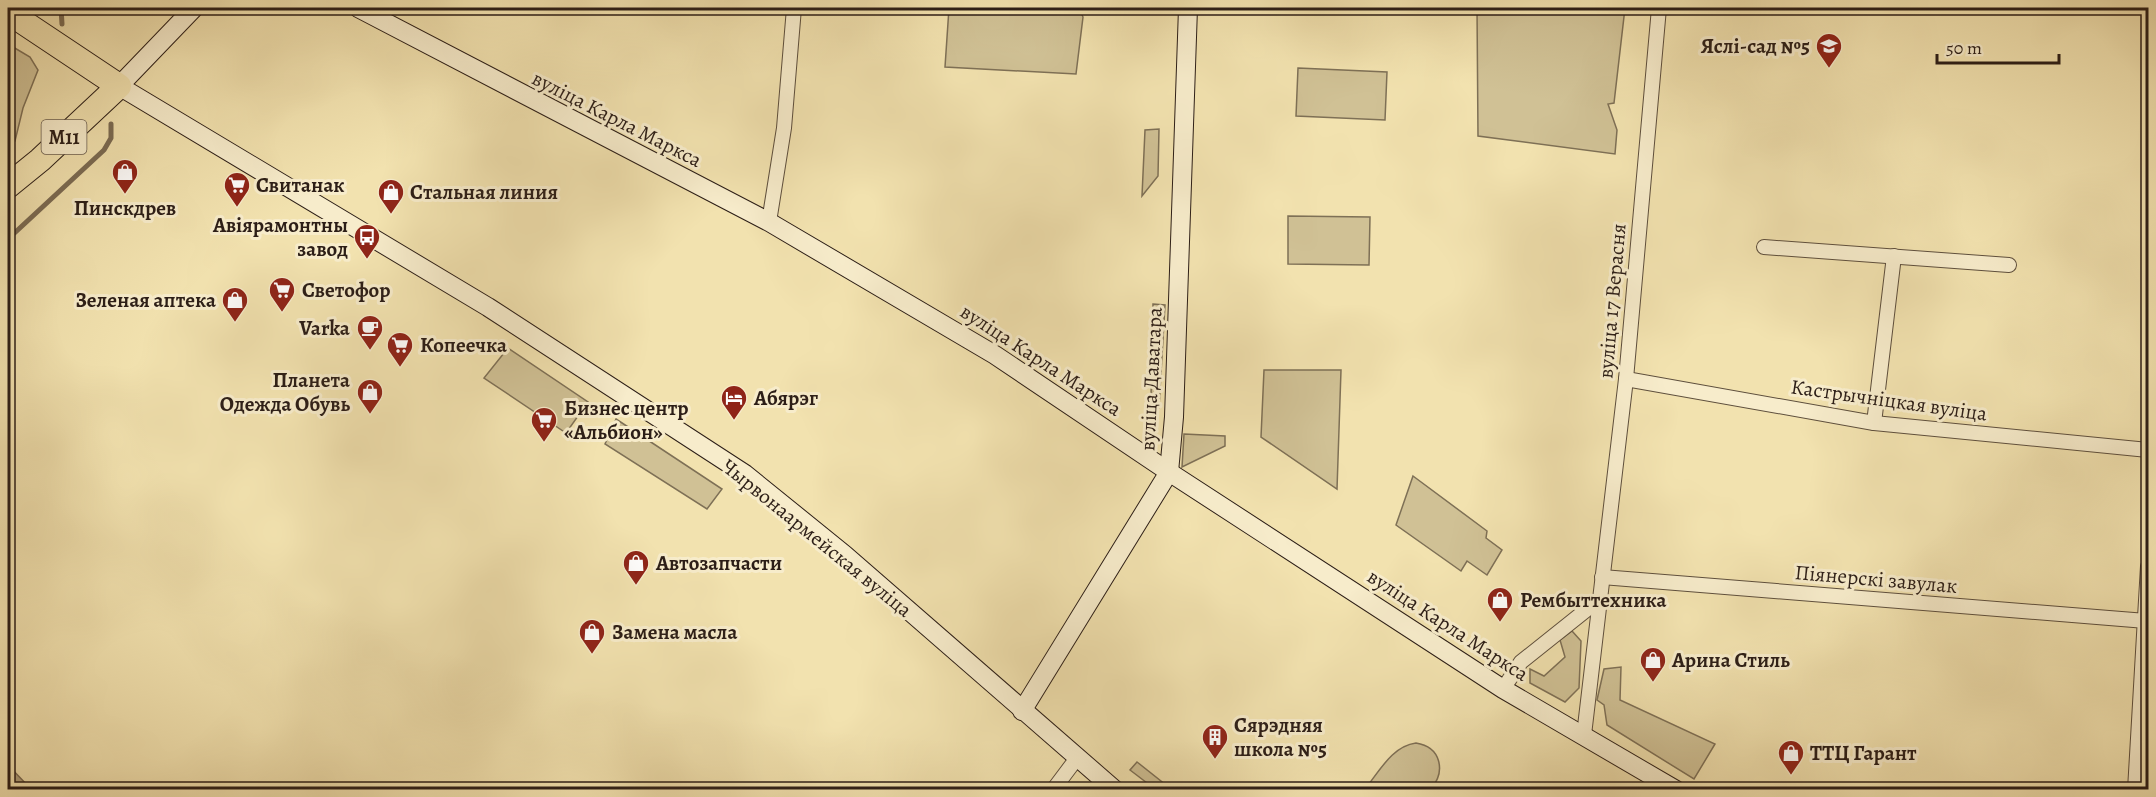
<svg xmlns="http://www.w3.org/2000/svg" width="2156" height="797" viewBox="0 0 2156 797" font-family="Alegreya,serif">
<style>
.green{fill:#d0c195;stroke:#7e7056;stroke-width:1.5}
.water{fill:#af9f7b;stroke:#7b6b53;stroke-width:1.5}
.lines{fill:none;stroke-linecap:round;stroke-linejoin:round}
.stream{stroke:#7b6b53;stroke-width:5}
.street-casing{stroke:#5e4f3d;stroke-width:16}
.secondary-casing{stroke:#2c1e17;stroke-width:20}
.highway-casing{stroke:#2c1e17;stroke-width:26}
.street{stroke:#f7eccb;stroke-width:14}
.secondary{stroke:#f7eccb;stroke-width:18}
.highway{stroke:#f2e2af;stroke-width:24}
.labels{text-anchor:middle;stroke-width:6;stroke-linejoin:round;paint-order:stroke}
.shield{fill:#f7eccb;stroke:#695c4d;stroke-width:1.5}
.shield-label{font-size:20px;font-weight:bold;fill:#2c1e17}
.poi-label{font-size:21px;font-weight:bold;fill:#2c1e17;stroke:#f7eccb;text-anchor:start}
.street-label{font-size:21px;fill:#2c1e17;stroke:#f7eccb}
</style>
<rect width="100%" height="100%" fill="#f2e2af"/>
<filter id="stains"><feTurbulence type="fractalNoise" baseFrequency=".00333" numOctaves="4"/><feColorMatrix values="0 0 0 0 .2 0 0 0 0 .09 0 0 0 0 .02 0 0 0 .5 -.17"/></filter>
<radialGradient id="worn" r=".72"><stop offset=".6" stop-color="#630" stop-opacity="0"/><stop offset="1" stop-color="#630" stop-opacity=".3"/></radialGradient>
<g class="green">
<polygon points="949,8 1079,8 1083,17 1076,74 945,67"/>
<polygon points="1477,8 1625,8 1614,103 1608,104 1617,130 1615,154 1478,136"/>
<polygon points="8,44 30,57 38,70 23,108 15,141 8,150"/>
<polygon points="1298,68 1387,72 1385,120 1296,116"/>
<polygon points="1159,129 1158,176 1142,196 1145,130"/>
<polygon points="1288,216 1370,217 1369,265 1288,264"/>
<polygon points="1153,304 1165,305 1159,407 1151,397"/>
<polygon points="508,348 588,402 566,433 484,378"/>
<polygon points="1264,370 1341,370 1337,489 1261,437"/>
<polygon points="616,419 722,489 707,509 605,444"/>
<polygon points="1184,434 1225,436 1225,446 1182,467"/>
<polygon points="1413,476 1487,531 1486,538 1502,550 1487,575 1467,561 1461,571 1396,525"/>
<polygon points="1572,631 1581,641 1579,688 1565,702 1530,683 1530,669 1544,676 1565,657 1560,640"/>
<polygon points="1621,667 1620,700 1715,744 1694,779 1607,725 1604,705 1597,700 1604,669"/>
<path d="M1416,743C1441,747 1446,771 1431,789H1365C1379,772 1392,746 1416,743Z"/>
<polygon points="1137,762 1171,789 1155,789 1130,770"/>
</g>
<polygon class="water" points="8,765 29,787 33,789 8,789"/>
<g class="lines">
<g class="stream">
<polyline points="61,8 62,24"/>
<polyline points="8,239 104,150 111,138 111,124"/>
</g>
<g class="street-casing">
<g id="street">
<polyline points="769,222 784,128 794,8"/>
<polyline points="1764,247 2009,265"/>
<polyline points="1626,379 1874,423 2148,450"/>
<polyline points="1874,423 1894,256"/>
<polyline points="1602,577 2146,621"/>
<polyline points="1503,689 1521,662 1600,599"/>
<polyline points="1584,735 1626,379 1659,8"/>
<polyline points="1053,790 1077,758"/>
<polyline points="2135,790 2148,566"/>
</g>
</g>
<g class="secondary-casing">
<g id="secondary">
<polyline points="194,8 119,86 488,307 745,474 845,555 1115,790"/>
<polyline points="358,8 769,222 995,355 1169,472 1503,689 1676,790"/>
<polyline points="1022,711 1169,472 1174,417 1188,8"/>
</g>
</g>
<g class="highway-casing">
<polyline id="highway" points="8,12 119,86 40,160 8,186"/>
</g>
<use href="#street" class="street"/>
<use href="#secondary" class="secondary"/>
<use href="#highway" class="highway"/>
</g>
<defs>
<g id="school-pin" transform="scale(1.35)"><path d="M0 17L-7.5 6A9.5 9.5 0 1 1 7.5 6Z" fill="#8f2418" stroke="#f7eccb"/><path d="M0-5L7-2L0 1L-7-2ZM-4 1L0 2.5L4 1V4Q0 6-4 4Z" fill="#fff"/></g>
<g id="shop-pin" transform="scale(1.35)"><path d="M0 17L-7.5 6A9.5 9.5 0 1 1 7.5 6Z" fill="#8f2418" stroke="#f7eccb"/><path d="M-5-2.5h2.3a2.7 3.5 0 0 1 5.4 0H5L5.5 6h-11ZM-1.5-2.5h3a1.5 2.3 0 0 0-3 0Z" fill="#fff"/></g>
<g id="supermarket-pin" transform="scale(1.35)"><path d="M0 17L-7.5 6A9.5 9.5 0 1 1 7.5 6Z" fill="#8f2418" stroke="#f7eccb"/><path d="M-6-5.5h2.5l.6 2H6L4.5 2H-2.5L-4.4-4H-6ZM-1.5 3.2a1.3 1.3 0 1 0 .1 0ZM3 3.2a1.3 1.3 0 1 0 .1 0Z" fill="#fff"/></g>
<g id="bus-pin" transform="scale(1.35)"><path d="M0 17L-7.5 6A9.5 9.5 0 1 1 7.5 6Z" fill="#8f2418" stroke="#f7eccb"/><path d="M-5-6H5V4H4V6H2V4H-2V6H-4V4H-5ZM-3.5-4V0h7V-4ZM-3.5 1.2v1.5H-2V1.2ZM2 1.2v1.5H3.5V1.2Z" fill="#fff"/></g>
<g id="cafe-pin" transform="scale(1.35)"><path d="M0 17L-7.5 6A9.5 9.5 0 1 1 7.5 6Z" fill="#8f2418" stroke="#f7eccb"/><path d="M-5.5-4.5H6V0H3Q3 3.5 0 3.5H-2.5Q-5.5 3.5-5.5 0ZM3-3.2v2h1.7v-2ZM-6 4.5H4V6H-6Z" fill="#fff"/></g>
<g id="hotel-pin" transform="scale(1.35)"><path d="M0 17L-7.5 6A9.5 9.5 0 1 1 7.5 6Z" fill="#8f2418" stroke="#f7eccb"/><path d="M-6-4.5h1.5V1H6V5H4.5V3h-9V5H-6ZM-4 0a1.8 1.8 0 1 1 3.6 0ZM.5 0V-2.5h3Q6-2.5 6 0Z" fill="#fff"/></g>
<g id="building-pin" transform="scale(1.35)"><path d="M0 17L-7.5 6A9.5 9.5 0 1 1 7.5 6Z" fill="#8f2418" stroke="#f7eccb"/><path d="M-4-6H4V6H1V3H-1V6H-4ZM-2.5-4.3h1.7v1.8h-1.7ZM.8-4.3h1.7v1.8H.8ZM-2.5-1h1.7V.8h-1.7ZM.8-1h1.7V.8H.8Z" fill="#fff"/></g>
</defs>
<g fill-rule="evenodd">
<use href="#school-pin" x="1829" y="46"/>
<use href="#shop-pin" x="125" y="172"/>
<use href="#supermarket-pin" x="237" y="185"/>
<use href="#shop-pin" x="391" y="192"/>
<use href="#bus-pin" x="367" y="237"/>
<use href="#supermarket-pin" x="282" y="290"/>
<use href="#shop-pin" x="235" y="300"/>
<use href="#cafe-pin" x="370" y="328"/>
<use href="#supermarket-pin" x="400" y="345"/>
<use href="#shop-pin" x="370" y="392"/>
<use href="#hotel-pin" x="734" y="398"/>
<use href="#supermarket-pin" x="544" y="420"/>
<use href="#shop-pin" x="636" y="563"/>
<use href="#shop-pin" x="1500" y="600"/>
<use href="#shop-pin" x="592" y="632"/>
<use href="#shop-pin" x="1653" y="660"/>
<use href="#building-pin" x="1215" y="737"/>
<use href="#shop-pin" x="1791" y="753"/>
</g>
<g class="labels">
<rect class="shield" x="41.5" y="120" width="45" height="34" rx="4.5"/>
<g class="shield-label">
<text x="64" y="144">М11</text>
</g>
<g class="poi-label">
<text x="1810" y="53" text-anchor="end">Яслі-сад №5</text>
<text x="256" y="192">Свитанак</text>
<text x="410" y="199">Стальная линия</text>
<text x="125" y="215" text-anchor="middle">Пинскдрев</text>
<text x="348" y="232" text-anchor="end">Авіярамонтны<tspan x="348" dy="24">завод</tspan></text>
<text x="302" y="297">Светофор</text>
<text x="216" y="307" text-anchor="end">Зеленая аптека</text>
<text x="350" y="335" text-anchor="end">Varka</text>
<text x="420" y="352">Копеечка</text>
<text x="350" y="387" text-anchor="end">Планета<tspan x="350" dy="24">Одежда Обувь</tspan></text>
<text x="754" y="405">Абярэг</text>
<text x="564" y="415">Бизнес центр<tspan x="564" dy="24">«Альбион»</tspan></text>
<text x="656" y="570">Автозапчасти</text>
<text x="1520" y="607">Рембыттехника</text>
<text x="612" y="639">Замена масла</text>
<text x="1672" y="667">Арина Стиль</text>
<text x="1234" y="732">Сярэдняя<tspan x="1234" dy="24">школа №5</tspan></text>
<text x="1810" y="760">ТТЦ Гарант</text>
</g>
<g class="street-label">
<text transform="translate(617 119) rotate(27)" y="7">вуліца Карла Маркса</text>
<text transform="translate(1612 301) rotate(-85)" y="7">вуліца 17 Верасня</text>
<text transform="translate(1041 360) rotate(33)" y="7">вуліца Карла Маркса</text>
<text transform="translate(1151 379) rotate(-87)" y="7">вуліца Даватара</text>
<text transform="translate(1889 400) rotate(8)" y="7">Кастрычніцкая вуліца</text>
<text transform="translate(817 538) rotate(39)" y="7">Чырвонаармейская вуліца</text>
<text transform="translate(1876 579) rotate(5)" y="7">Піянерскі завулак</text>
<text transform="translate(1448 625) rotate(33)" y="7">вуліца Карла Маркса</text>
</g>
</g>
<rect width="2156" height="797" fill="none" stroke="#f2e2af" stroke-width="30"/>
<rect x="9" y="9" width="2138" height="779" fill="none" stroke="#2c1e17" stroke-width="3"/>
<rect x="15" y="15" width="2126" height="767" fill="none" stroke="#2c1e17" stroke-width="1.5"/>
<path d="M1937 54v9h122v-9" fill="none" stroke="#2c1e17" stroke-width="3"/>
<text x="1946" y="54" font-size="18" fill="#2c1e17" stroke="#f7eccb" stroke-width="4.5" paint-order="stroke">50 m</text>
<rect width="100%" height="100%" filter="url(#stains)"/>
<rect width="100%" height="100%" fill="url(#worn)"/>
</svg>
